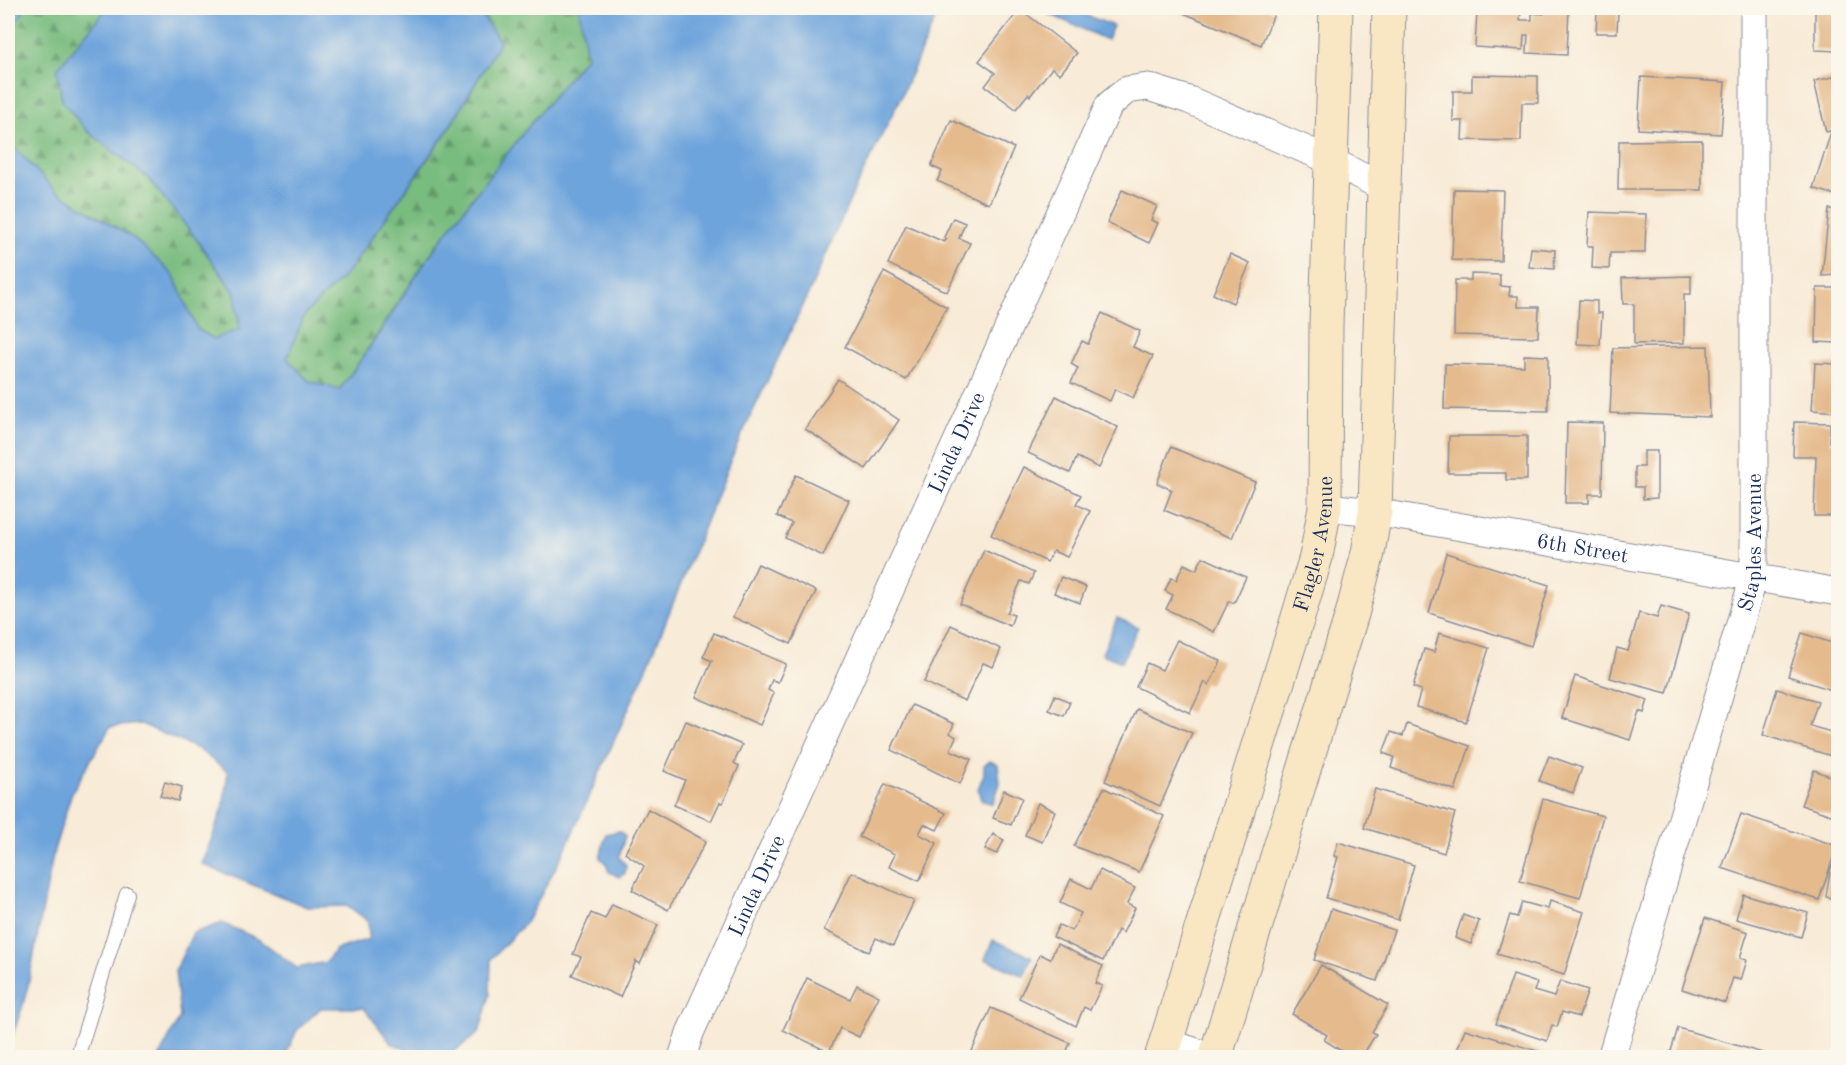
<svg xmlns="http://www.w3.org/2000/svg" width="1846" height="1065" viewBox="0 0 1846 1065" font-family="'Old Standard TT',serif">
<style>
.forest{fill:url(#forest-firs);stroke:#4a766e;stroke-width:1.5}
.water{fill:#6ea4dc;stroke:#446a9d;stroke-width:1.5}
.building{fill:#e5bb8e}
.lines{fill:none;stroke-linecap:round;stroke-linejoin:round}
.service-casing{stroke:#8a8d9a;stroke-width:16}
.minor-casing{stroke:#8a8d9a;stroke-width:29}
.secondary-casing{stroke:#8a8d9a;stroke-width:35}
.service{stroke:#fff;stroke-width:14}
.minor{stroke:#fff;stroke-width:27}
.secondary{stroke:#f9e7c3;stroke-width:33}
.labels{text-anchor:middle;stroke-width:4.5;stroke-linejoin:round;paint-order:stroke}
.street-label{font-size:21px;fill:#1b2f5e;stroke:#fbf7ec}
</style>
<defs>
<pattern id="forest-firs" width="22" height="20" patternUnits="userSpaceOnUse" patternTransform="scale(1.5)"><rect width="22" height="20" fill="#79bc7f"/><path d="M5 1l3.5 6h-7zM16 11l3.5 6h-7z" fill="#62996b"/></pattern>
</defs>
<rect width="100%" height="100%" fill="#fbf7ec"/>
<filter id="ink" filterUnits="userSpaceOnUse"><feTurbulence type="fractalNoise" baseFrequency=".0167" numOctaves="2"/><feDisplacementMap in="SourceGraphic" scale="12" xChannelSelector="R" yChannelSelector="G"/><feConvolveMatrix kernelMatrix="1 2 1 2 8 2 1 2 1" color-interpolation-filters="sRGB"/></filter>
<filter id="wash" filterUnits="userSpaceOnUse"><feTurbulence type="fractalNoise" baseFrequency=".008" numOctaves="4" result="noise"/><feDisplacementMap in="SourceGraphic" scale="24" xChannelSelector="R" yChannelSelector="G"/><feGaussianBlur stdDeviation="1.35" result="paint"/><feColorMatrix in="noise" values="0 0 0 0 0 0 0 0 0 0 0 0 0 0 0 0 0 1.4 0 .05"/><feComposite in="paint" operator="in"/></filter>
<g filter="url(#wash)">
<rect width="100%" height="100%" fill="#f8ebd7"/>
<g class="forest">
<polygon points="25,8 107,8 57,69 87,131 148,178 191,232 235,293 240,329 214,339 197,329 173,275 135,239 56,191 8,141 8,37"/>
<path d="M477,8H579L587,56C534,119 482,183 434,250C401,295 373,345 339,390L309,382L287,358L305,314L347,273L447,132L500,42Z"/>
</g>
<g class="water">
<polygon points="8,8 25,8 8,37"/>
<path d="M107,8H477L500,42L447,131L347,273L305,314L287,358L309,381L339,390C374,346 401,296 434,250C482,183 534,119 587,56L579,8H943L937,15L899,101L854,191L807,297L736,447L649,663L564,852L527,921L491,959L490,995L479,1033L446,1057H423L391,1043L364,1008H321L297,1030L285,1057H159L180,1017L175,971L193,933L222,923L260,940L297,968L326,962L335,950L369,939L368,921L348,906L307,907L202,864L223,808L228,772L198,749L141,724L110,727L72,792L54,850L26,996L8,1049V141L56,191L135,239L173,275L197,329L214,339L240,329L235,293L191,232L148,178L87,131L62,101L57,69Z"/>
<polygon points="1036,8 1068,8 1113,26 1107,40"/>
<polygon points="1117,618 1138,627 1122,662 1102,654"/>
<polygon points="990,761 998,765 1000,783 993,804 981,800 978,789 984,774 984,766"/>
<polygon points="619,831 625,836 619,857 626,865 625,873 619,877 609,872 605,862 600,858 606,834"/>
<polygon points="993,940 1032,957 1024,976 985,959"/>
</g>
<g id="blocks">
<g class="building">
<polygon points="1183,8 1270,8 1269,10 1275,12 1261,45 1181,12"/>
<polygon points="1545,8 1569,8 1567,55 1527,53 1528,35 1524,35 1523,50 1475,47 1477,10 1521,12 1520,20 1532,20 1532,13 1544,14"/>
<polygon points="1815,8 1838,8 1838,51 1815,50"/>
<polygon points="1020,9 1077,53 1060,74 1052,68 1030,96 1028,94 1016,109 985,86 995,73 979,61"/>
<polygon points="1597,10 1618,11 1617,33 1596,33"/>
<polygon points="1472,75 1538,76 1538,103 1522,103 1521,141 1462,140 1463,121 1453,121 1453,91 1472,91"/>
<polygon points="1838,76 1838,129 1826,132 1814,81"/>
<polygon points="1641,77 1725,82 1721,134 1638,129"/>
<polygon points="951,120 1014,148 989,204 937,181 942,171 931,166"/>
<polygon points="1831,132 1838,135 1838,196 1813,188"/>
<polygon points="1702,140 1702,190 1618,190 1619,141"/>
<polygon points="1454,189 1503,190 1501,261 1452,260"/>
<polygon points="1122,190 1157,206 1151,220 1158,223 1149,243 1107,223"/>
<polygon points="1829,209 1838,210 1838,275 1822,276"/>
<polygon points="1589,212 1646,214 1645,253 1610,253 1609,269 1592,268 1593,246 1587,246"/>
<polygon points="953,218 965,223 959,238 970,243 947,292 888,264 906,225 944,242 947,239 944,237"/>
<polygon points="1531,248 1555,250 1554,269 1529,267"/>
<polygon points="1230,254 1250,263 1233,303 1213,294"/>
<polygon points="884,272 947,307 906,380 845,347"/>
<polygon points="1471,274 1500,275 1500,286 1510,287 1509,296 1518,296 1518,307 1539,307 1538,337 1454,335 1455,280 1471,280"/>
<polygon points="1691,276 1691,294 1684,294 1684,343 1634,344 1634,304 1623,304 1622,278"/>
<polygon points="1817,288 1838,288 1838,343 1816,342"/>
<polygon points="1579,300 1597,301 1597,313 1602,313 1600,345 1577,344"/>
<polygon points="1102,313 1140,331 1133,347 1153,356 1133,398 1115,389 1110,401 1071,383 1078,368 1071,364 1082,341 1088,344"/>
<polygon points="1708,346 1710,417 1610,413 1613,348"/>
<polygon points="1524,355 1548,356 1548,411 1444,409 1445,364 1524,366"/>
<polygon points="1815,363 1838,364 1838,412 1812,410"/>
<polygon points="838,379 899,420 866,469 805,429"/>
<polygon points="1056,396 1118,427 1099,468 1077,457 1070,473 1028,453"/>
<polygon points="1567,422 1603,423 1602,494 1589,494 1589,503 1565,503"/>
<polygon points="1794,422 1830,423 1830,442 1838,442 1838,516 1814,516 1816,456 1793,456"/>
<polygon points="1449,436 1527,436 1527,480 1506,480 1506,473 1448,473"/>
<polygon points="1171,447 1255,482 1232,538 1164,510 1172,490 1157,483"/>
<polygon points="1644,451 1657,451 1657,498 1643,499 1643,487 1635,487 1635,467 1644,467"/>
<polygon points="1024,467 1081,495 1076,504 1090,511 1067,557 1053,551 1047,562 991,535"/>
<polygon points="796,475 849,500 823,556 785,538 792,523 777,516"/>
<polygon points="984,550 1034,573 1029,584 1021,581 1007,613 1014,615 1010,626 960,604"/>
<polygon points="1446,553 1549,585 1531,646 1429,613"/>
<polygon points="1203,557 1246,577 1234,603 1229,601 1214,632 1166,609 1173,595 1165,591 1171,578 1176,580 1184,564 1196,570"/>
<polygon points="758,564 816,591 791,644 733,617"/>
<polygon points="1061,577 1086,587 1080,603 1054,593"/>
<polygon points="1661,606 1689,614 1667,693 1610,678 1617,648 1628,651 1639,613 1657,618"/>
<polygon points="951,625 1001,649 993,667 983,663 965,701 924,682"/>
<polygon points="714,633 786,664 778,682 772,680 768,690 774,693 760,725 696,697 712,661 703,657"/>
<polygon points="1439,633 1489,648 1466,722 1416,707 1421,690 1413,687 1424,649 1434,652"/>
<polygon points="1802,633 1838,645 1838,692 1788,676"/>
<polygon points="1177,640 1221,661 1209,685 1205,682 1190,713 1136,687 1147,663 1162,670"/>
<polygon points="1575,676 1648,700 1644,713 1639,711 1630,740 1562,718"/>
<polygon points="1777,689 1818,701 1810,726 1838,734 1838,758 1763,735"/>
<polygon points="1055,695 1070,702 1064,716 1049,710"/>
<polygon points="912,705 954,724 950,733 956,737 950,750 971,759 960,784 891,750"/>
<polygon points="1137,709 1192,733 1160,806 1105,781"/>
<polygon points="686,721 742,745 734,763 739,766 723,803 720,802 711,821 674,805 685,780 664,771"/>
<polygon points="1407,724 1470,746 1455,790 1391,768 1394,757 1383,753 1391,732 1403,736"/>
<polygon points="1549,756 1582,768 1573,793 1539,781"/>
<polygon points="1814,770 1838,779 1838,803 1834,816 1801,805"/>
<polygon points="165,782 182,787 178,801 160,796"/>
<polygon points="885,784 946,813 937,830 924,824 919,834 937,843 919,881 889,867 895,854 859,837"/>
<polygon points="1104,788 1164,816 1139,872 1074,846"/>
<polygon points="1375,789 1455,813 1444,853 1364,828"/>
<polygon points="1004,790 1022,798 1011,825 993,818"/>
<polygon points="1543,799 1603,816 1580,898 1520,881"/>
<polygon points="1038,803 1055,811 1042,842 1025,835"/>
<polygon points="648,809 706,841 668,910 632,890 644,866 625,853"/>
<polygon points="1741,814 1837,846 1819,900 1722,868"/>
<polygon points="993,834 1004,840 997,854 985,849"/>
<polygon points="1338,842 1414,865 1398,920 1326,898 1338,857 1334,856"/>
<polygon points="1831,866 1838,868 1838,899 1826,897"/>
<polygon points="1100,870 1135,888 1127,904 1135,908 1123,933 1118,930 1103,961 1053,937 1059,925 1072,931 1081,913 1060,903 1071,879 1091,889"/>
<polygon points="852,872 914,901 893,946 876,938 869,952 824,930"/>
<polygon points="1743,894 1808,913 1801,937 1736,919"/>
<polygon points="1550,901 1584,912 1564,975 1497,954 1510,915 1517,917 1522,902 1548,909"/>
<polygon points="612,904 658,925 640,964 636,961 620,997 572,975 581,957 573,954 591,913 605,919"/>
<polygon points="1331,909 1394,930 1377,981 1314,960"/>
<polygon points="1463,915 1479,921 1471,944 1455,938"/>
<polygon points="1705,918 1748,932 1740,958 1747,960 1741,980 1733,978 1725,1003 1682,989"/>
<polygon points="1057,944 1103,966 1095,983 1102,986 1090,1010 1084,1007 1076,1026 1019,998 1040,954 1050,959"/>
<polygon points="1321,965 1388,1005 1372,1032 1376,1034 1361,1058 1353,1058 1324,1040 1327,1035 1292,1014"/>
<polygon points="1513,975 1537,983 1534,991 1554,997 1560,981 1588,990 1579,1017 1562,1012 1557,1027 1552,1025 1547,1041 1496,1024"/>
<polygon points="807,978 850,999 857,985 879,996 859,1037 840,1028 829,1052 783,1030"/>
<polygon points="991,1008 1070,1043 1064,1058 969,1058"/>
<polygon points="1678,1028 1766,1054 1765,1058 1669,1058"/>
<polygon points="1465,1029 1547,1054 1546,1058 1454,1058"/>
</g>
</g>
</g>
<g filter="url(#ink)">
<use href="#blocks" fill-opacity="0" stroke="#8a8d9a" stroke-width="1.5"/>
<g class="lines">
<g class="service-casing">
<polyline id="service" points="77,1058 127,894"/>
</g>
<g class="minor-casing">
<g id="minor">
<path id="s1" d="M1325,507L1375,512L1838,592"/>
<polyline points="1166,1042 1215,1058"/>
<path id="s2" d="M682,1058L690,1033L1109,105L1127,90L1148,87L1189,100L1330,160L1384,188"/>
<path id="s3" d="M1611,1058L1754,577V8"/>
</g>
</g>
<g class="secondary-casing">
<g id="secondary">
<path id="s4" d="M1161,1058L1298,617L1316,557L1325,507L1326,325L1336,8"/>
<polyline points="1215,1058 1352,614 1368,553 1375,512 1389,8"/>
</g>
</g>
<use href="#service" class="service"/>
<use href="#minor" class="minor"/>
<use href="#secondary" class="secondary"/>
</g>
</g>
<g class="labels">
<g class="street-label">
<text dy="7" stroke="none"><textPath href="#s2" startOffset="674">Linda Drive</textPath></text>
<text dy="7" stroke="none"><textPath href="#s3" startOffset="536">Staples Avenue</textPath></text>
<text dy="7" stroke="none"><textPath href="#s4" startOffset="537">Flagler Avenue</textPath></text>
<text dy="7" stroke="none"><textPath href="#s1" startOffset="261">6th Street</textPath></text>
<text dy="7" stroke="none"><textPath href="#s2" startOffset="188">Linda Drive</textPath></text>
</g>
</g>
<rect width="1846" height="1065" fill="none" stroke="#fbf7ec" stroke-width="30"/>
</svg>
